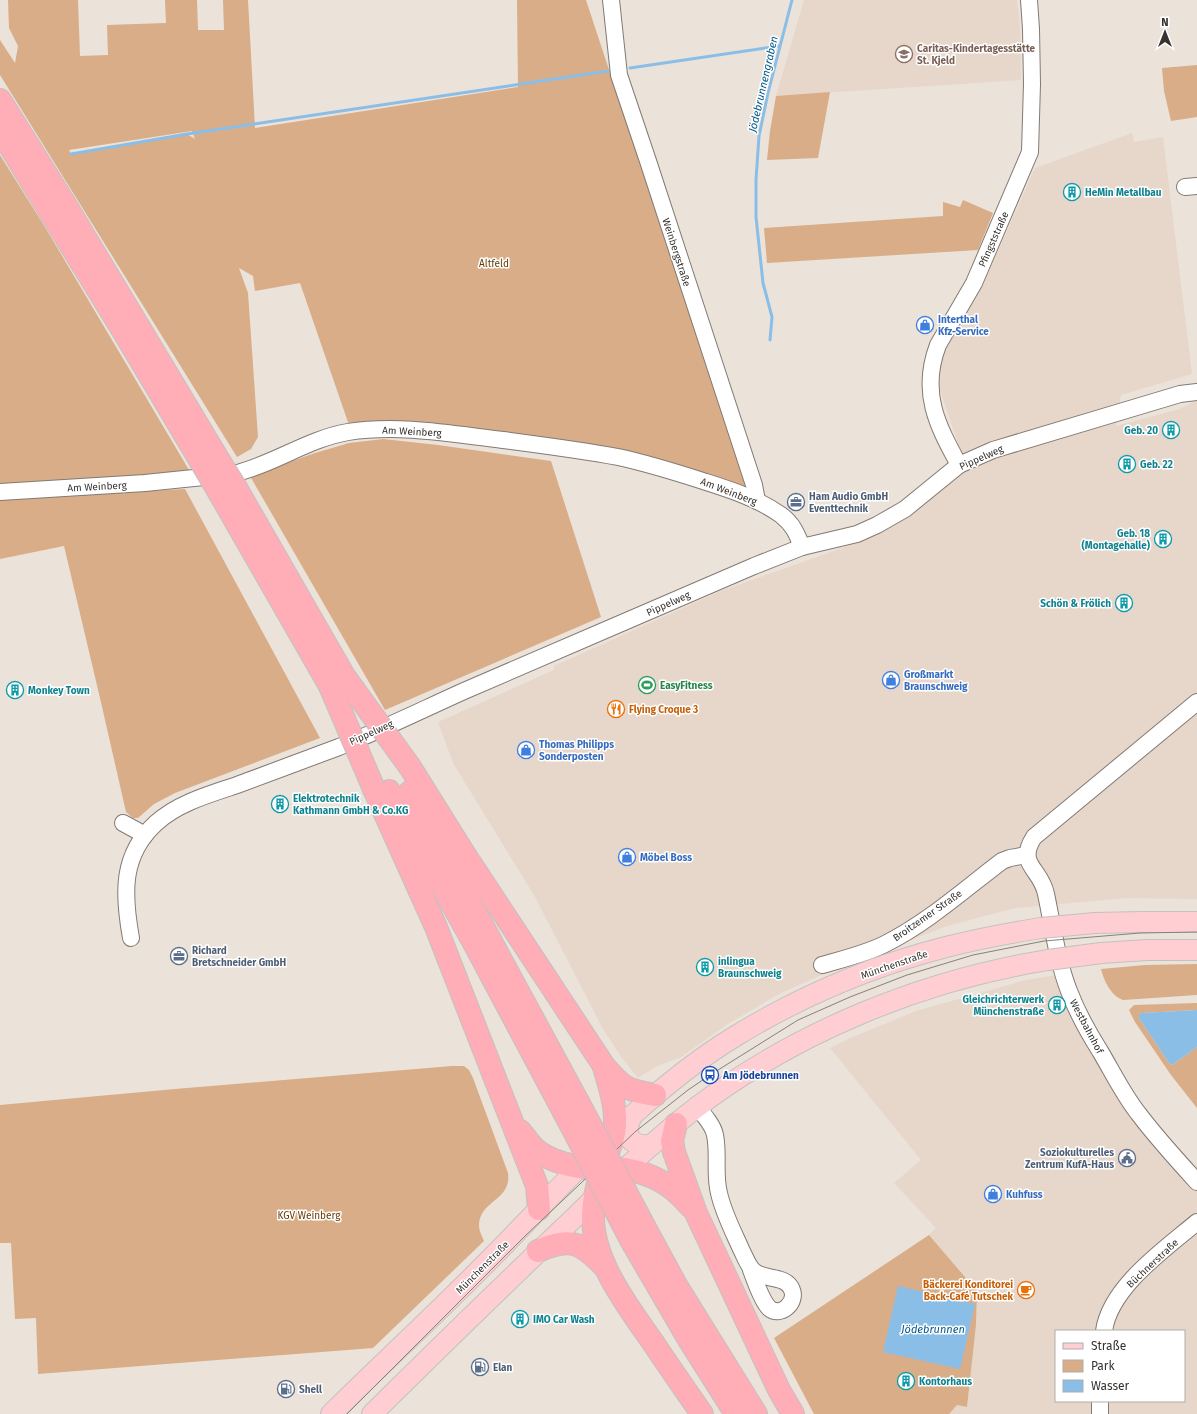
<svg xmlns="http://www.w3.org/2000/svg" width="1197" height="1414" viewBox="0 0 1197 1414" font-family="'Fira Sans',sans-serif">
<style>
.built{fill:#e7d7ca;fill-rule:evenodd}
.green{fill:#d8ad87;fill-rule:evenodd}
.water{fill:#8bbee7}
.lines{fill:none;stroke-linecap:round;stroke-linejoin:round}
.stream{stroke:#8bbee7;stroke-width:3}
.minor-casing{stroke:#827a73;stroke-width:18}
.major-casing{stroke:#c2c2c1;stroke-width:22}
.highway-casing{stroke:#c2c2c1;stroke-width:24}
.minor{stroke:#fff;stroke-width:16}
.major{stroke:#ffced3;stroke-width:20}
.highway{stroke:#ffadb6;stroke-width:22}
.tram{stroke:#86817b;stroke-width:1}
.major-bridge-casing{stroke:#c2c2c1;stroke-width:22;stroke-linecap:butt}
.highway-bridge-casing{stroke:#c2c2c1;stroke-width:24;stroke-linecap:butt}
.major-bridge{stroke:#ffced3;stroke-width:20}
.highway-bridge{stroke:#ffadb6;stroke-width:22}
.labels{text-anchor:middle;stroke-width:3;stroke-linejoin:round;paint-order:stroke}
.education-label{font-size:10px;font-weight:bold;fill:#785e54;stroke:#fff;text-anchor:start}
.culture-label{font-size:10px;font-weight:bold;fill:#0d838f;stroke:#fff;text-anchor:start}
.street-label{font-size:10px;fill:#35322f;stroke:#fff}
.park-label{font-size:10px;fill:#673a04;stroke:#fff}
.shop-label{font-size:10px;font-weight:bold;fill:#366cbe;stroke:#fff;text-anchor:start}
.service-label{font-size:10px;font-weight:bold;fill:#4e5e75;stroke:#fff;text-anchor:start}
.leisure-label{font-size:10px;font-weight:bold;fill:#27864d;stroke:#fff;text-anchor:start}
.food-label{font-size:10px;font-weight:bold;fill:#c56008;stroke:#fff;text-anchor:start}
.transit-label{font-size:10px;font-weight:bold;fill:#164399;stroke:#fff;text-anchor:start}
.water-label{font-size:11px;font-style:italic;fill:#01598c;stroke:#fff}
</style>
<rect width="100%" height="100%" fill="#ebe2da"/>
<g class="built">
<polygon points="804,0 1017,0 1020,27 1021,80 776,96"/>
<polygon points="1132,133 1134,142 1163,137 1192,374 1121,395 1116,426 1180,409 1197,400 1197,899 1127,898 1015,908 947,926 835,969 777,995 728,1024 681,1057 657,1066 638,1078 622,1058 603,1029 535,897 453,763 438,722 554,670 554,666 721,591 873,537 967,470 938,384 940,360 982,287 1035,168"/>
<path d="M1070,973L1093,1026L1142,1108L1197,1167V1414H949L957,1405L967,1407L976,1325L977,1291L929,1235L936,1228L894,1183L921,1160L830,1048L848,1039L916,1011L1026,980ZM1056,1331H1184V1401H1056Z"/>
</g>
<g class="green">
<path d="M8,0H78L80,56L108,55L107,25L166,23L165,0H197L198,30H224L223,0H248L255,128L518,87L517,0H586L746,486L741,489L618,452L350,428L300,283L255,291L253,276L239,268L248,293L258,437L251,449L237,457L0,75V40L15,63L18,46L9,28ZM192,131L195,139L187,134L71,154L69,150Z"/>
<polygon points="1197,65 1197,117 1171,121 1164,91 1162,68"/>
<polygon points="830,92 818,158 767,160 770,131 776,96"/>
<polygon points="0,155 45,227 192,475 0,487"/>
<polygon points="963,200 993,213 978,250 767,263 764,228 943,216 943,202 960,207"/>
<polygon points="383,439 438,445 551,461 601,617 385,710 250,476 315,453 349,443"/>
<polygon points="185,489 320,738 175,793 154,804 138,818 133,818 126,812 100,698 64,546 0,559 0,499"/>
<path d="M1197,964V995L1123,1000C1111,996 1104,981 1101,969L1145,965Z"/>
<polygon points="1197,1003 1197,1010 1142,1013 1139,1014 1139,1018 1169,1063 1172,1065 1197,1047 1197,1108 1171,1075 1135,1022 1129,1010 1134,1005"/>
<path d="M452,1066H464L469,1070L473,1078L508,1173C512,1201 479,1200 479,1226C479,1231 482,1236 484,1241L373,1348L38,1374L36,1318L15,1319L11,1243H0V1105L175,1089Z"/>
<polygon points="929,1235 977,1291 976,1325 967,1407 957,1405 949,1414 814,1414 774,1338"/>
</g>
<g class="water">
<polygon points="1197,1010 1197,1047 1172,1065 1169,1063 1139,1018 1139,1014 1142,1013"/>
<polygon points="898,1286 975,1304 960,1369 883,1352"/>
</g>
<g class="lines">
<g class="stream">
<polyline points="630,68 779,46"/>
<polyline points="71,154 187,134 608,71"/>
<polyline points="770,340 772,317 763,283 756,217 756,180 759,136 768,93 792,0"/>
</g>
<g class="minor-casing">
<g id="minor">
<polyline points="611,0 619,75 648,161 754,485 757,501"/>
<polyline points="1185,187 1197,186"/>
<path d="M959,465C937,425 920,392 938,345L974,283L1030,152L1032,84L1031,29L1029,0"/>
<path d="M0,492L145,483L233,474C273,465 307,439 348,432C399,424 452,434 503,440C541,445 580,450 618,457C646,463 675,472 703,481C731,490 757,498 781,515C793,524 797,534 802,547"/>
<path d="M1197,702L1034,837C1016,865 1041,868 1046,894C1053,927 1057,960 1069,991C1077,1012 1088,1032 1100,1051C1112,1071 1123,1094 1138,1113C1156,1137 1177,1160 1197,1182"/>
<polyline points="123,823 145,835"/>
<path d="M131,938C123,894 121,855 156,823C178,803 210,794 237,785C271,772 305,760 339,747C381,730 422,710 464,691C561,649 657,608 754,566L802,547L857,534L877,525L905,509L959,465L993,450L1180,394L1197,392"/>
<path d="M822,965C843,959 865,954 885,944C927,923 965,889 1002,861L1010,858L1027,855"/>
<path d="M697,1107C704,1115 713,1125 715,1135C719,1154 714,1174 719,1193C723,1212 733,1231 741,1249C744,1255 747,1263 751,1268C760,1282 786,1273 792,1290C797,1303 780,1318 769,1308C761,1300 755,1280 751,1270"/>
<path d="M1104,1331C1110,1287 1165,1249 1197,1222"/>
<polyline points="1100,1414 1100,1401"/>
</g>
</g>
<g class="major-casing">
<g id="major">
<polyline points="1095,923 1142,922 1197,922"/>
<polyline points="1101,953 1147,950 1197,950"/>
<path d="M631,1117C630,1121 627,1129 628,1133C630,1145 643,1146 652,1145"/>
<path d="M331,1414C389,1357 449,1302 505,1244C577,1170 646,1091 734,1037C799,997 872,966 946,947C977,939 1009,933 1041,928"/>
<path d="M372,1414C439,1348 505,1283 573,1219C613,1180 653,1141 697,1107C798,1031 923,980 1048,960"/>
</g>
</g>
<g class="highway-casing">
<g id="highway">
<polyline points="0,100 62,199 215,454"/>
<polyline points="0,130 122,329 200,460"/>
<polyline points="236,488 344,676"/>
<polyline points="220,494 330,686"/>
<path d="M410,767L465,855L604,1066C623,1088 626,1090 655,1095"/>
<polyline points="374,789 436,927 537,1186 539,1209"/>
<polyline points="389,791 475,945 565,1114"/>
<polyline points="410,792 578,1102"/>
<path d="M604,1067C610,1088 618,1111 614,1133C607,1161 594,1184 593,1215C592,1261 629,1308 654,1344C670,1368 686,1391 702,1414"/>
<polyline points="676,1124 672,1141 674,1152 696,1213 779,1390 793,1414"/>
<path d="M520,1131C525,1137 529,1143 534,1148C549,1162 577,1168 597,1169C606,1169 616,1168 625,1169C653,1174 671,1184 690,1206"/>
<polyline points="645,1228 676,1285 756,1414"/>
<polyline points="631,1240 688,1338 736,1414"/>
<path d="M538,1251C571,1236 581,1243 605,1267"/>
</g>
</g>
<use href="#minor" class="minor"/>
<use href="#major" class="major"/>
<use href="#highway" class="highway"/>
<polyline class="tram" points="347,1414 525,1236 636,1131 688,1090 710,1075 798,1020 850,997 907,975 973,955 1044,941 1140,933 1197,932"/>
<g class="major-bridge-casing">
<g id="major-bridge">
<polyline points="1041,928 1095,923"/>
<polyline points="1048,960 1101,953"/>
</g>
</g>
<g class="highway-bridge-casing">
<g id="highway-bridge">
<polyline points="215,454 236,488"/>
<polyline points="200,460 220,494"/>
<polyline points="344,676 410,767"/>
<polyline points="330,686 374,789"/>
<polyline points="578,1102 645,1228"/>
<polyline points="565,1114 631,1240"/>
</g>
</g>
<use href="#major-bridge" class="major-bridge"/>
<use href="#highway-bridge" class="highway-bridge"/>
</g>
<defs>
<g id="school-ring" transform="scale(0.9)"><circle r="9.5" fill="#fff" stroke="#8d6e63" stroke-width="1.5"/><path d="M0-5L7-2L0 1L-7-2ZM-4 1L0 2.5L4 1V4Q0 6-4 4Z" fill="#8d6e63"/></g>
<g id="building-ring" transform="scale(0.9)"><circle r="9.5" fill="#fff" stroke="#0f9aa8" stroke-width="1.5"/><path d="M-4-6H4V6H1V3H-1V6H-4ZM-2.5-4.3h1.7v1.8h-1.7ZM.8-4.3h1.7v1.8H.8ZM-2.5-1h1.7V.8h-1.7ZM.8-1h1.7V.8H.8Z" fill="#0f9aa8"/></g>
<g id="shop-ring" transform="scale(0.9)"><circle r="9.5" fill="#fff" stroke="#3f7fe0" stroke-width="1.5"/><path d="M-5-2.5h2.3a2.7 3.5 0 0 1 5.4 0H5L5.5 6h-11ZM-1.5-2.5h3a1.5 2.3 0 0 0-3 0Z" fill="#3f7fe0"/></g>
<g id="office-ring" transform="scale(0.9)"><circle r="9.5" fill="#fff" stroke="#5c6f8a" stroke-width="1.5"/><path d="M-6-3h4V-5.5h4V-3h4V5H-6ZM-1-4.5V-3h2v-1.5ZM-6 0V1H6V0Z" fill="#5c6f8a"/></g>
<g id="stadium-ring" transform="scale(0.9)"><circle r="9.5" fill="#fff" stroke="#2e9e5b" stroke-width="1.5"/><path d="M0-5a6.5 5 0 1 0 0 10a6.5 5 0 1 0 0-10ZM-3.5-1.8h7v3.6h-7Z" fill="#2e9e5b"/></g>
<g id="restaurant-ring" transform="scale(0.9)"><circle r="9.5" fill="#fff" stroke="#e8710a" stroke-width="1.5"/><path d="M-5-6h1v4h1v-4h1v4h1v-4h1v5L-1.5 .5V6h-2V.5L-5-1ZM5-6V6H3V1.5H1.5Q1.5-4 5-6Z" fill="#e8710a"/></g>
<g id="bus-ring" transform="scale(0.9)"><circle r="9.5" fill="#fff" stroke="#1a4fb4" stroke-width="1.5"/><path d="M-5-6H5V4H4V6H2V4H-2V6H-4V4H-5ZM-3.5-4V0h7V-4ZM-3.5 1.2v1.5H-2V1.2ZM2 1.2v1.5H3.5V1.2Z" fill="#1a4fb4"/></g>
<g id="civic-ring" transform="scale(0.9)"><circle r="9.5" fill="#fff" stroke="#5c6f8a" stroke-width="1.5"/><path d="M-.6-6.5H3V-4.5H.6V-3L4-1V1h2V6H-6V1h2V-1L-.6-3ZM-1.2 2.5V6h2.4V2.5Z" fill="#5c6f8a"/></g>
<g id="cafe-ring" transform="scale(0.9)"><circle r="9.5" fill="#fff" stroke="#e8710a" stroke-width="1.5"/><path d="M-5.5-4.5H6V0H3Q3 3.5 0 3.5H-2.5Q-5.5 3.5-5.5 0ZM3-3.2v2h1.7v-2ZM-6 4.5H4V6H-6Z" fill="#e8710a"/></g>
<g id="fuel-ring" transform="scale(0.9)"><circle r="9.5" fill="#fff" stroke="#5c6f8a" stroke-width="1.5"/><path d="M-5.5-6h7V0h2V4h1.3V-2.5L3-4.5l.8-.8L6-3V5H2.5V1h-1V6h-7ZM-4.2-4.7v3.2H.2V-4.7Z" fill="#5c6f8a"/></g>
</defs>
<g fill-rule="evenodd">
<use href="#school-ring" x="904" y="54"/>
<use href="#building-ring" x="1072" y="192"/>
<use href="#shop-ring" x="925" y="325"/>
<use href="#building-ring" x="1171" y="430"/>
<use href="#building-ring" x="1127" y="464"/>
<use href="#office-ring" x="796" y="502"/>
<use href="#building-ring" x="1163" y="539"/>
<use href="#building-ring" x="1124" y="603"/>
<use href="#shop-ring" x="891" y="680"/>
<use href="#stadium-ring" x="647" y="685"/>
<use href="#building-ring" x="15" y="690"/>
<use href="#restaurant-ring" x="616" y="709"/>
<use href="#shop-ring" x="526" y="750"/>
<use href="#building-ring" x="280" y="804"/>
<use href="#shop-ring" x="627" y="857"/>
<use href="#office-ring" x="179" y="956"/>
<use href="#building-ring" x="705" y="967"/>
<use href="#building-ring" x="1057" y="1005"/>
<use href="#bus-ring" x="710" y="1075"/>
<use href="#civic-ring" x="1127" y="1158"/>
<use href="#shop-ring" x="993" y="1194"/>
<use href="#cafe-ring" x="1026" y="1290"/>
<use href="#building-ring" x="520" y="1319"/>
<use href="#fuel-ring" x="480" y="1367"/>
<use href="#building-ring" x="906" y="1381"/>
<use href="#fuel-ring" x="286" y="1389"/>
</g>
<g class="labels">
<g class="education-label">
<text x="917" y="52">Caritas-Kindertagesstätte<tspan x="917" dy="12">St. Kjeld</tspan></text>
</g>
<g class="culture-label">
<text x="1085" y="196">HeMin Metallbau</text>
<text x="1158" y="434" text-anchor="end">Geb. 20</text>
<text x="1140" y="468">Geb. 22</text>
<text x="1150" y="537" text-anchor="end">Geb. 18<tspan x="1150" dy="12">(Montagehalle)</tspan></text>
<text x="1111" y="607" text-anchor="end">Schön &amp; Frölich</text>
<text x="28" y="694">Monkey Town</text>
<text x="293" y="802">Elektrotechnik<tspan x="293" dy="12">Kathmann GmbH &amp; Co.KG</tspan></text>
<text x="718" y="965">inlingua<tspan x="718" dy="12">Braunschweig</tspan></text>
<text x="1044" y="1003" text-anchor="end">Gleichrichterwerk<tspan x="1044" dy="12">Münchenstraße</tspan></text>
<text x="533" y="1323">IMO Car Wash</text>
<text x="919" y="1385">Kontorhaus</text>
</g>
<g class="street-label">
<text transform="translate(993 239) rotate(-66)" y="4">Pfingststraße</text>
<text transform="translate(677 252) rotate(72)" y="4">Weinbergstraße</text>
<text transform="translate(412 431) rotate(3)" y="4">Am Weinberg</text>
<text transform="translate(981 457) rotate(-24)" y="4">Pippelweg</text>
<text transform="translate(97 486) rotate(-3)" y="4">Am Weinberg</text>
<text transform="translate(729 491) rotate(21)" y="4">Am Weinberg</text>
<text transform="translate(668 603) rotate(-24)" y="4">Pippelweg</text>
<text transform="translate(371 732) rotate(-24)" y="4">Pippelweg</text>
<text transform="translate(927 915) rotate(-35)" y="4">Broitzemer Straße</text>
<text transform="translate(894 964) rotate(-19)" y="4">Münchenstraße</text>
<text transform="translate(1087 1026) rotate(62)" y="4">Westbahnhof</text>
<text transform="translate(1152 1263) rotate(-43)" y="4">Büchnerstraße</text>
<text transform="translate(482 1267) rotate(-45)" y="4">Münchenstraße</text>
</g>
<g class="park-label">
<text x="494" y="267">Altfeld</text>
<text x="309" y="1219">KGV Weinberg</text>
</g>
<g class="shop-label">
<text x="938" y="323">Interthal<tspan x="938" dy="12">Kfz-Service</tspan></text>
<text x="904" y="678">Großmarkt<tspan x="904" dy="12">Braunschweig</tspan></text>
<text x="539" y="748">Thomas Philipps<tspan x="539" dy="12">Sonderposten</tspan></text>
<text x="640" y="861">Möbel Boss</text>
<text x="1006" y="1198">Kuhfuss</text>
</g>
<g class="service-label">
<text x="809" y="500">Ham Audio GmbH<tspan x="809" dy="12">Eventtechnik</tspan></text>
<text x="192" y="954">Richard<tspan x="192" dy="12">Bretschneider GmbH</tspan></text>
<text x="1114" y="1156" text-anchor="end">Soziokulturelles<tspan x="1114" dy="12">Zentrum KufA-Haus</tspan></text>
<text x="493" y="1371">Elan</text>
<text x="299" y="1393">Shell</text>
</g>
<g class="leisure-label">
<text x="660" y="689">EasyFitness</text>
</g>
<g class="food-label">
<text x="629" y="713">Flying Croque 3</text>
<text x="1013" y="1288" text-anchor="end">Bäckerei Konditorei<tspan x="1013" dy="12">Back-Café Tutschek</tspan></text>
</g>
<g class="transit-label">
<text x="723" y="1079">Am Jödebrunnen</text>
</g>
<g class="water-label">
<text transform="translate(763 84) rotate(-77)" y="4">Jödebrunnengraben</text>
<text x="933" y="1333">Jödebrunnen</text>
</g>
</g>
<rect x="1055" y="1330" width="130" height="72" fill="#ffffff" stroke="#aeadac"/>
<rect x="1063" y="1343" width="20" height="6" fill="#ffced3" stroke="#aeadac"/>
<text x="1091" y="1350" font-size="12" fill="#35322f">Straße</text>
<rect x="1063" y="1360" width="20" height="12" fill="#d8ad87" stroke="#aeadac"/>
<text x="1091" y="1370" font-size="12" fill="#35322f">Park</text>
<rect x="1063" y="1380" width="20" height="12" fill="#8bbee7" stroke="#aeadac"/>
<text x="1091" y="1390" font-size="12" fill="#35322f">Wasser</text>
<g transform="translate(1165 32)" stroke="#ffffff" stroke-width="3" paint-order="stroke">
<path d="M0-3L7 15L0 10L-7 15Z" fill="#35322f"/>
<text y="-6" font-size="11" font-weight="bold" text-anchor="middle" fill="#35322f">N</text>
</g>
</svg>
